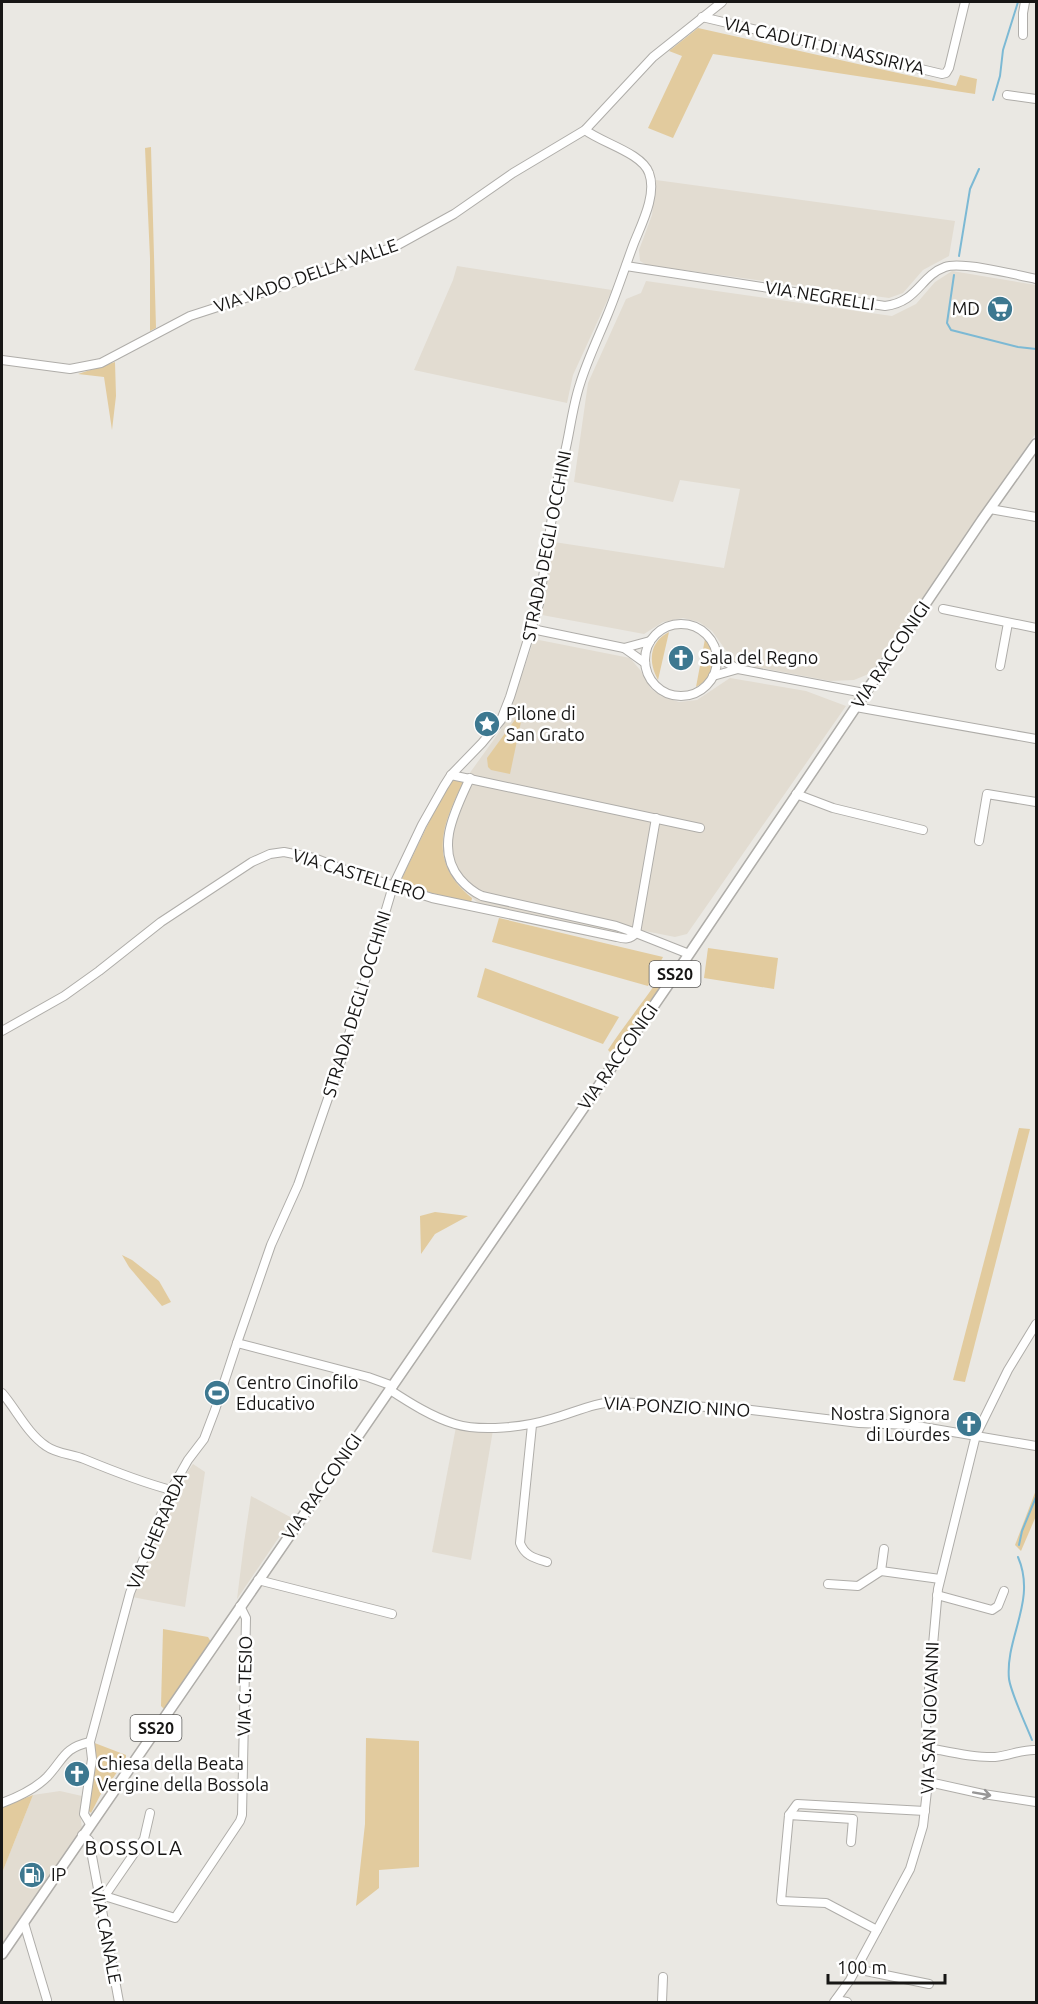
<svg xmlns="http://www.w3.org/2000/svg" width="1038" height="2004" viewBox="0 0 1038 2004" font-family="Ubuntu,sans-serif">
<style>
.built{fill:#e2dcd1}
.green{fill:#e2cb9e}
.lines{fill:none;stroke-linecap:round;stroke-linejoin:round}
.stream{stroke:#7cb9d4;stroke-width:2}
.minor-casing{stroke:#afada9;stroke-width:10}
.major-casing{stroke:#afada9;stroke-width:12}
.minor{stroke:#fff;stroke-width:8}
.major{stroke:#fff;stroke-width:9}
.oneway{stroke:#979696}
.labels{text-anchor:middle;stroke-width:5;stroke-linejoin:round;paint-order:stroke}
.shield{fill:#fff;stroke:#5d5c5b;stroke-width:1.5}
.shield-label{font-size:16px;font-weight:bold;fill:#171615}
.street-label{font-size:18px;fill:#171615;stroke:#fff}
.poi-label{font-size:18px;fill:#171615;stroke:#fff;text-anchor:start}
.neighbourhood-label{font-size:20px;letter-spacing:1.5px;fill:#171615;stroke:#fff}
</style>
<rect width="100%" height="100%" fill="#eae8e3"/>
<g class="built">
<polygon points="656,180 955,221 949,256 923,270 903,293 889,298 647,265 640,261 639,250 652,215"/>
<polygon points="457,266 612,290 573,375 567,403 414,370 453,280"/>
<polygon points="952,271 1036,285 1036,433 871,673 854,680 830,681 735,663 712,631 699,622 683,618 663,622 644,634 542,615 554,542 724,568 740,489 680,480 673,502 574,482 588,383 626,299 641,293 646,281 892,316 916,304 935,282"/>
<polygon points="534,639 630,658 641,671 651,689 661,696 679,702 697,700 730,678 806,691 846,706 687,934 675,937 645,931 625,935 478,903 454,881 445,865 442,837 449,812 464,781 500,731 513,701"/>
<polygon points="456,1427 493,1430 471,1560 432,1552"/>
<polygon points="193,1464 205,1472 185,1607 132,1597 174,1492"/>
<polygon points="251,1496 292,1518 237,1599 244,1543"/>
<polygon points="60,1791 82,1796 80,1809 82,1830 2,1946 2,1873 33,1795"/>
</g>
<g class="green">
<polygon points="698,28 956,86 960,75 977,79 975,94 713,54 673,138 648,128 682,56 669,51"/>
<polygon points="151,147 156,328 150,331 150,258 145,148"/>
<polygon points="115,362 116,396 112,430 104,377 78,374"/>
<path d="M669,632L658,680C648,662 649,642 669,632Z"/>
<path d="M705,639C721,656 715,677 696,687Z"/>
<polygon points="517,717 522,717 510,774 491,770 488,767 487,758"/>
<path d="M453,779L464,781C442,825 427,861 472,898L471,903L403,886L402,878L444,791Z"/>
<polygon points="499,918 663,957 648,986 492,942"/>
<polygon points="708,948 778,958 774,989 704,978"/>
<path d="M674,961H678L619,1047L612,1054L608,1050C623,1027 640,1006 656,983C661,975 669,970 674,961Z"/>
<polygon points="485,968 619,1017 603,1044 477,997"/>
<polygon points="1019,1128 1030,1129 965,1382 953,1380"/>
<polygon points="435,1212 468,1216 435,1234 421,1254 420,1216"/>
<polygon points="122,1255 132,1260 159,1281 171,1302 162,1306 129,1267"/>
<polygon points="1036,1490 1036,1516 1021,1551 1015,1545"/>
<polygon points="163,1629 208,1637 211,1642 164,1709 161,1706"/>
<polygon points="366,1738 419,1741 419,1867 379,1870 379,1888 356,1906 365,1824"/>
<polygon points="92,1742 126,1755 126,1759 113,1778 105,1786 91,1813 89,1811 96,1759"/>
<polygon points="33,1795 2,1873 2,1807"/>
</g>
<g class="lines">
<g class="stream">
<polyline points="993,100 1000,76 1003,50 1018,2"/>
<polyline points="959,256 970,189 979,169"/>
<polyline points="954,275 947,323 951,330 1018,347 1036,349"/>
<polyline points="1019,1545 1022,1531 1036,1497"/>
<path d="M1018,1557C1037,1601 1005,1637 1009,1679C1011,1693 1026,1725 1032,1740"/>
</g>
<g class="minor-casing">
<g id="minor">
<polyline points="702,17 942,74 946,73 949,68 965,2"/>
<polyline points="1023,35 1023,13 1025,2"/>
<polyline points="1007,95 1036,99"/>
<path d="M626,266L885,306C918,302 920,276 945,267C961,261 1018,275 1036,279"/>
<polyline points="2,360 70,369 101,363 190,316 289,284 396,246 454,214 513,173 585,130 653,57 722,2"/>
<polyline points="990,509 1036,517"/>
<polyline points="943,609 1036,628"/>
<circle cx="681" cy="660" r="36"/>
<polyline points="532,629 624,648 645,663"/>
<polyline points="624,648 650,641"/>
<polyline points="717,657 738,669 864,693"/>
<polyline points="1000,666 1008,623"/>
<polyline points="713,676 738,669"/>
<polyline points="856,707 1036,739"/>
<polyline points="451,775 700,828"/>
<path d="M470,778C456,809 434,848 460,879C467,887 473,892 482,896L616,926L636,933L656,818"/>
<polyline points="796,794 833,808 923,830"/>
<polyline points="979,841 987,794 1036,802"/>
<path d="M2,1031L64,996L99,971L161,922L252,862L270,854L284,852L314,858L348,871L432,898L617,937C625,939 630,940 636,933L689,954"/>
<path d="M237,1343L271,1245L298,1185L342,1058L393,886L422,825L444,786L451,775L482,743L501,720L510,697L539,604L558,477C569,447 570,414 580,384C587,361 598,338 607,316C617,292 625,267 634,243C642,223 657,194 649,173C642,153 602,143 585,130"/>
<path d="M390,1390C410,1403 432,1417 455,1424C482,1432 525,1427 551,1419C574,1413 594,1402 618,1402L743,1409L859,1423L911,1425L1036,1446"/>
<path d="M2,1393C16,1409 27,1433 46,1446C57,1454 72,1454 84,1459C113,1471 141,1482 171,1490"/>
<path d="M532,1425L520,1543C525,1556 534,1558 547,1562"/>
<polyline points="881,1571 940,1579"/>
<polyline points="258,1580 392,1614"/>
<polyline points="828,1584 858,1586 881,1571 884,1549"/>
<polyline points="937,1595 992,1610 998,1606 1004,1591"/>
<path d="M929,1748C950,1752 973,1758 995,1757C1009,1756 1022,1749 1036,1750"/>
<polyline points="929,1782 983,1794 1036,1802"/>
<path d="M2,1803C18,1797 34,1790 47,1777C64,1759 63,1748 90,1742"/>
<polyline points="789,1815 797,1804 925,1811"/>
<polyline points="90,1824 84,1814 92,1759 90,1742 130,1593 171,1490 188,1460 204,1439 215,1410 237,1343 368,1377 393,1386"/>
<polyline points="82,1835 89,1840 119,2002"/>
<polyline points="851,1842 853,1819 789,1815 781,1901 826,1903 877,1930"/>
<polyline points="98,1894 175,1918 240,1821 242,1815 246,1618 240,1606"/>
<polyline points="104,1897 144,1839 150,1813"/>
<polyline points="24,1923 47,2000"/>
<polyline points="856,1969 929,1984"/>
<polyline points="836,2000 847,2002"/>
<polyline points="662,2002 663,1977"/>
<polyline points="834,2002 850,1980 910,1869 923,1826 929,1773 926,1723 938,1589 976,1435 1008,1370 1036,1324"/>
</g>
</g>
<g class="major-casing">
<polyline id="major" points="2,1954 679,969 982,520 1036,444"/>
</g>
<use href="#minor" class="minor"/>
<use href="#major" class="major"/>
</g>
<defs><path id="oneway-shaft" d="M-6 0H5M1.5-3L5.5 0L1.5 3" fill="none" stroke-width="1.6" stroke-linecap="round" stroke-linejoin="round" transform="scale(1.5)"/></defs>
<use class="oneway" href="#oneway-shaft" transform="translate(982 1794) rotate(10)"/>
<defs>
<g id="supermarket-disc" transform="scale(1.35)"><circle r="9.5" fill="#3d7890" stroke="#fff"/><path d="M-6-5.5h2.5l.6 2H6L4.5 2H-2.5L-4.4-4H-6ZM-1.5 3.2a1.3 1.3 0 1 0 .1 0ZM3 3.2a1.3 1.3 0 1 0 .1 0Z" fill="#fff"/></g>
<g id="church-disc" transform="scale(1.35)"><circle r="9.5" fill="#3d7890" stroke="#fff"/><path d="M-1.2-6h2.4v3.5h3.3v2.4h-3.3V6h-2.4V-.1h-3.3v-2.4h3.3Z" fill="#fff"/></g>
<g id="sight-disc" transform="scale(1.35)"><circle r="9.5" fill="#3d7890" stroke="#fff"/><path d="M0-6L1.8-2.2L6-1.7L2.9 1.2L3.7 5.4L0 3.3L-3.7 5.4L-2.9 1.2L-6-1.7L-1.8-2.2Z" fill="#fff"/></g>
<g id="stadium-disc" transform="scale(1.35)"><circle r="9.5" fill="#3d7890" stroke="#fff"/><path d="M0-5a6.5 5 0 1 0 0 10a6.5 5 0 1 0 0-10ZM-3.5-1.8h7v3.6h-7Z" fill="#fff"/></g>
<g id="fuel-disc" transform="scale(1.35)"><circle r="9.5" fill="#3d7890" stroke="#fff"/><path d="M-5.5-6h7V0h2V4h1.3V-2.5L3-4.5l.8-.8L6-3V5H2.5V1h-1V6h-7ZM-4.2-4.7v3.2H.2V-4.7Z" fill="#fff"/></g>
</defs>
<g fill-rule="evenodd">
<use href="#supermarket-disc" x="1000" y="309"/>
<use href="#church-disc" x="681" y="658"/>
<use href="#sight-disc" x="487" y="724"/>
<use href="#stadium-disc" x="217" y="1393"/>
<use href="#church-disc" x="969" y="1424"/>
<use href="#church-disc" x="77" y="1774"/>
<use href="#fuel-disc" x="32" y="1875"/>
</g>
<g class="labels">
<g class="shield">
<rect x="649.5" y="961" width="51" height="26" rx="4.5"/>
<rect x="130.5" y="1715" width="51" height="26" rx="4.5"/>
</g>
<g class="shield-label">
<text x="675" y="980">SS20</text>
<text x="156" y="1734">SS20</text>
</g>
<g class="street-label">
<text transform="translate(824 46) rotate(13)" y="6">VIA CADUTI DI NASSIRIYA</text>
<text transform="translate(306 276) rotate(-19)" y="6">VIA VADO DELLA VALLE</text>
<text transform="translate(820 296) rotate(9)" y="6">VIA NEGRELLI</text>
<text transform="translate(547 546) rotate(-79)" y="6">STRADA DEGLI OCCHINI</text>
<text transform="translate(891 655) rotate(-56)" y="6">VIA RACCONIGI</text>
<text transform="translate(359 875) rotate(17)" y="6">VIA CASTELLERO</text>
<text transform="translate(357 1004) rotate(-73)" y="6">STRADA DEGLI OCCHINI</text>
<text transform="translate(618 1057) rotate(-55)" y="6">VIA RACCONIGI</text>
<text transform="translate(677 1407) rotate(3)" y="6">VIA PONZIO NINO</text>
<text transform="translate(322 1487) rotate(-55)" y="6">VIA RACCONIGI</text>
<text transform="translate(157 1531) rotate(-67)" y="6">VIA GHERARDA</text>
<text transform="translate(245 1686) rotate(-89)" y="6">VIA G. TESIO</text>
<text transform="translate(930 1718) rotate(-88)" y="6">VIA SAN GIOVANNI</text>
<text transform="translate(106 1935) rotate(79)" y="6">VIA CANALE</text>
</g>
<g class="poi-label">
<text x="980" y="315" text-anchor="end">MD</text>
<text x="700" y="664">Sala del Regno</text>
<text x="506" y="720">Pilone di<tspan x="506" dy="21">San Grato</tspan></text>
<text x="236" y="1389">Centro Cinofilo<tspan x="236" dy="21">Educativo</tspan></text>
<text x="950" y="1420" text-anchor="end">Nostra Signora<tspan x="950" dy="21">di Lourdes</tspan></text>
<text x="97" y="1770">Chiesa della Beata<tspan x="97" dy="21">Vergine della Bossola</tspan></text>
<text x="51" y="1881">IP</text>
</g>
<g class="neighbourhood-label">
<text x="134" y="1855">BOSSOLA</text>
</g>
</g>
<rect width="1038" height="2004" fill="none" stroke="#171615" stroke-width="6"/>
<path d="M828 1974v9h117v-9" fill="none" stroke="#171615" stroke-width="3"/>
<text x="837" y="1974" font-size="18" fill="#171615" stroke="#ffffff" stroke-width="4.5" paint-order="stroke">100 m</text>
</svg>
